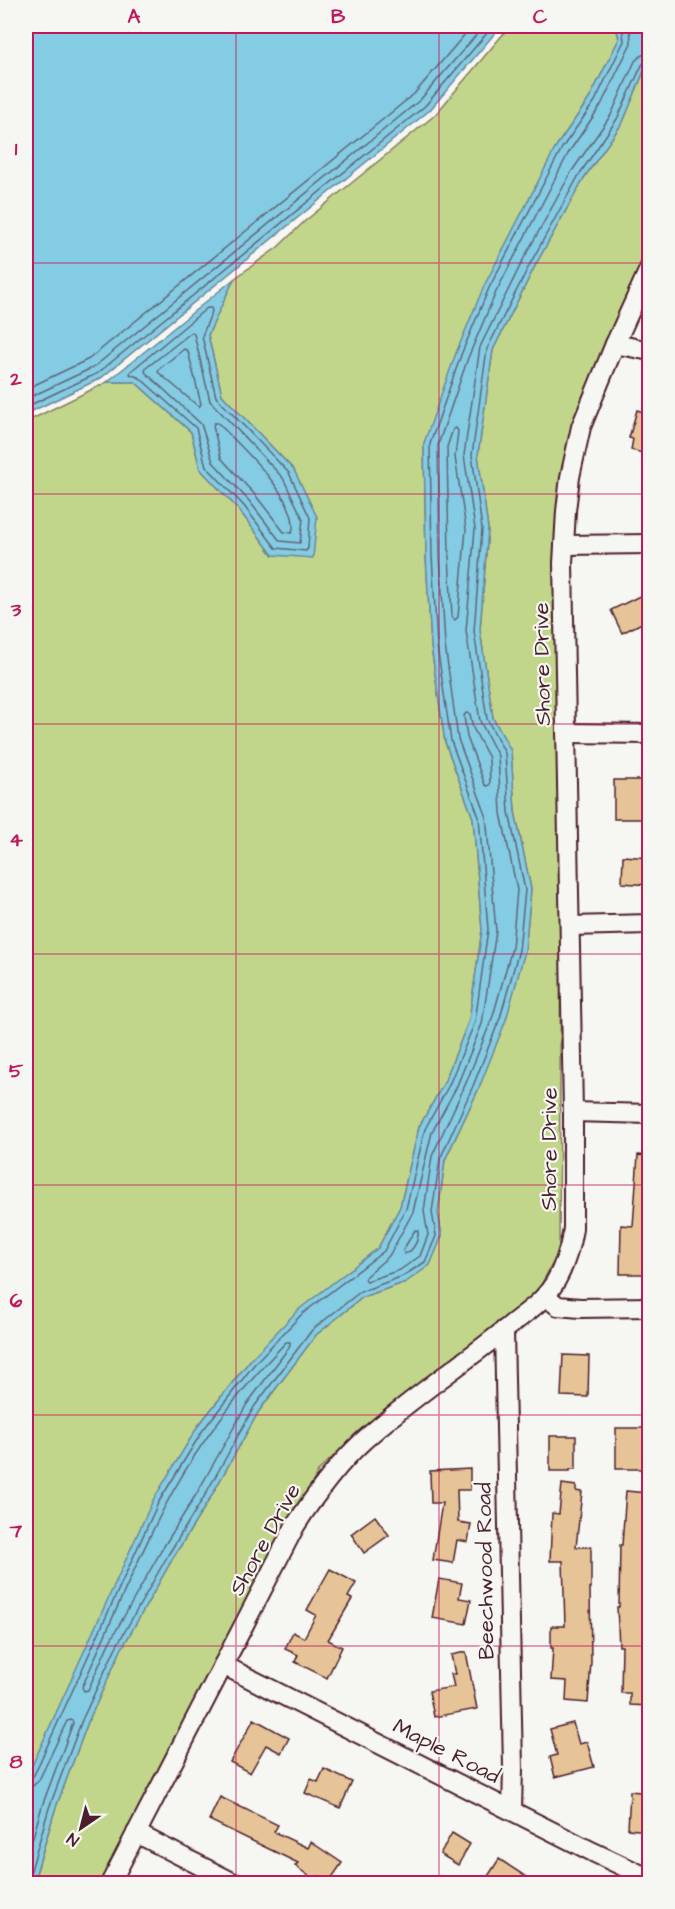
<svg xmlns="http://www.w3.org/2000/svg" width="675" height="1909" viewBox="0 0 675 1909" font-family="'Architects Daughter',sans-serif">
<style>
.green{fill:#c2d68b;stroke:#867a5b;stroke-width:1.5}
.water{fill:#83cce4;stroke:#6c879a;stroke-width:1.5}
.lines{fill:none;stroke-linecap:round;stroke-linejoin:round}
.shore{stroke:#616475;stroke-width:1.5}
.building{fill:#e6c498;stroke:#4a1f2b;stroke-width:1.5}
.minor-casing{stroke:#4a1f2b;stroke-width:22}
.minor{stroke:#f6f6f2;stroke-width:18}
.grid{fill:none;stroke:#c2185b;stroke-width:1.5;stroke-opacity:0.55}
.labels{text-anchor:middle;stroke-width:4.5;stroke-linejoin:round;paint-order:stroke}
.street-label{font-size:22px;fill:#4a1f2b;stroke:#f6f6f2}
.neatline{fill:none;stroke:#c2185b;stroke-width:2}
.grid-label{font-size:20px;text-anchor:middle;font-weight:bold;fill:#c2185b}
</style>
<rect width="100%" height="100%" fill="#f6f6f2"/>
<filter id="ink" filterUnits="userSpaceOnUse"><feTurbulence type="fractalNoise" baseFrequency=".0167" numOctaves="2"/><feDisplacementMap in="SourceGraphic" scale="12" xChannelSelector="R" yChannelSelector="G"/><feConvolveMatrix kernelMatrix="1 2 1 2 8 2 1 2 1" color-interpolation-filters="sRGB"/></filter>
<g filter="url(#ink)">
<g class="green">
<polygon points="510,26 616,26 619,39 589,99 557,145 424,443 426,556 431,646 445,742 473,818 482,930 469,1020 444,1083 419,1127 400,1207 378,1248 252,1358 198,1426 26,1779 26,422 107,382 135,382 191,432 200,469 239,510 273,555 294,470 222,395 208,335 234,279 278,247 305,221 435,115"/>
<polygon points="649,59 649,259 572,441 562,734 559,1251 531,1304 382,1411 319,1470 102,1883 33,1884 55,1810 88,1722 121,1650 173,1558 209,1500 259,1411 316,1335 363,1297 406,1282 442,1236 438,1213 445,1160 479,1088 525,951 531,889 515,811 511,751 493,718 480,630 488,529 478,455 493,350 536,264 584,178 623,122"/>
</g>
<g class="water">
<polygon points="26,26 501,26 430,110 101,378 26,414"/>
<polygon points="616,26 648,26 650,31 649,59 623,122 584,178 536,264 493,350 478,455 488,529 480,630 493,718 511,751 515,812 531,889 525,951 506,1020 479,1088 445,1160 438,1213 442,1236 430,1265 406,1282 363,1297 316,1335 259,1411 209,1500 173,1558 121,1650 88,1722 55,1810 33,1883 26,1883 26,1779 153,1500 198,1426 252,1358 298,1310 378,1248 400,1207 419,1127 444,1083 469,1020 482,930 473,818 445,742 431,646 426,556 424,443 456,353 484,286 557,145 589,99 619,39"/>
<polygon points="234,279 208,335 222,395 294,470 317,517 313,558 273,555 239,510 200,469 191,432 135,382 107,382"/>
</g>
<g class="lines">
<g class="shore">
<polyline points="630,26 631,43 601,105 569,152 496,292 468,358 438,445 440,555 445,645 458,739 486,815 496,931 482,1024 456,1088 432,1132 413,1212 389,1256 366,1276 365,1279 367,1281 400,1270 420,1256 428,1235 424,1211 432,1156 466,1083 493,1016 512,948 517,890 501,813 498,756 480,721 466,631 475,529 464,455 480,347 524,258 572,171 611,115 635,61 642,55 650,54"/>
<polygon points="207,308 211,308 212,311 202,336 216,397 289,473 310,518 308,548 306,551 276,548 244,506 206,466 196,428 140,378 130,374 131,371"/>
<polygon points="192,332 194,334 210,401 283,478 303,519 300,543 280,541 250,502 213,462 201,424 145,372 146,368"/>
<polygon points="184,349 188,351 201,404 199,407 158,372 159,369"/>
<polyline points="26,389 89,359 414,94 472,26"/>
<polyline points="26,399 94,367 420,100 484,26"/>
<polyline points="26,407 98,373 425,106 493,26"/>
<path d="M214,423H218C239,445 302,501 292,533L284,532L256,496L221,458L213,426Z"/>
<polygon points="456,428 458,431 455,457 466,529 458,617 455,620 452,617 449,555 447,447 453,429"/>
<polygon points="466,713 470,714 473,728 489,758 490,784 488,786 485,785 467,737 464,716"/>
<path d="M415,1230L418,1231C419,1240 413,1252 404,1254L403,1250Z"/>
<path d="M286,1342H290V1346L247,1404L197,1493L161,1551L109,1643L88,1690L84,1691L82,1687C109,1627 134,1566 164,1508C195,1448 239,1391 286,1342Z"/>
<polyline points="26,1779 31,1778 34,1775 158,1503 203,1430 256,1362 302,1314 384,1251 406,1209 425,1129 449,1085 475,1022 488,929 479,817 451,741 437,646 432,555 430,444 461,355 489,288 562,148 595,101 624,41 622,26"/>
<polyline points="26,1787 33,1786 39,1780 67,1721 72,1720 73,1723 42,1806 26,1861"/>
<polyline points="27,1884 49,1808 82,1720 116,1647 168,1555 204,1497 254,1407 312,1330 360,1292 403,1276 425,1262 436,1236 432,1212 440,1159 473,1086 500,1018 519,950 525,890 509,812 505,753 487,719 474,631 482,529 472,455 487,349 531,262 579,175 617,119 642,65 645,62 650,61"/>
</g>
</g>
<g class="building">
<polygon points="637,410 650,414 650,455 631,450 633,439 629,438"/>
<polygon points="650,591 650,619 622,633 611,610"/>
<polygon points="614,780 650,780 649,819 614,819"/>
<polygon points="623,856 650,858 650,885 622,883"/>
<polygon points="638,1155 650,1156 647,1274 620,1274 621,1225 633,1226"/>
<polygon points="563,1355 589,1356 588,1397 561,1396"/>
<rect x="616" y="1428" width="34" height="41"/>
<polygon points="550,1436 576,1436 576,1469 570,1469 570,1471 550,1471"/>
<polygon points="470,1469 470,1490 457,1490 458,1522 471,1524 468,1542 457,1540 453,1563 433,1560 442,1503 431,1503 430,1471"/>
<polygon points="562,1484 576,1486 576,1491 582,1492 576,1547 591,1547 591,1588 590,1588 591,1662 588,1703 566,1701 567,1681 551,1680 553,1648 551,1648 551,1626 565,1626 563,1561 550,1561 552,1513 559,1514"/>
<polygon points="626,1491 647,1493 646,1501 650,1501 650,1564 648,1564 647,1605 650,1605 650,1706 630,1705 630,1693 621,1693 622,1646 619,1646 617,1607 619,1607 620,1545 622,1545"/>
<polygon points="375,1516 389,1535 364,1553 351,1534"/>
<polygon points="330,1569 356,1583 348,1597 352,1599 328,1640 342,1647 327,1678 295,1662 298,1655 285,1649 293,1632 304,1638 316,1615 307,1610"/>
<polygon points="439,1579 462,1583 459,1598 471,1600 466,1624 432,1618"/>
<polygon points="466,1652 477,1709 434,1717 429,1691 454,1687 451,1674 455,1674 451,1655"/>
<polygon points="254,1719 289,1738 281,1753 266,1745 250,1773 230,1762"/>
<polygon points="573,1723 579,1744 587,1742 594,1767 555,1777 550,1757 557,1755 550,1729"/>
<polygon points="324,1769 352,1782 340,1808 305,1793 311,1779 318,1782"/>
<polygon points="630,1791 650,1793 650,1831 628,1829"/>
<polygon points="220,1797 278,1825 274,1832 308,1848 311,1842 342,1863 329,1882 320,1876 316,1881 295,1866 298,1863 209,1820"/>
<polygon points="452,1833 470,1844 458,1865 440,1854"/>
<polygon points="499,1859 537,1884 483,1884"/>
</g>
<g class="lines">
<g class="minor-casing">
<g id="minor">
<polyline points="615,344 650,351"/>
<polyline points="564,545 650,544"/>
<polyline points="566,733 650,734"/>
<polyline points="570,926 650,924"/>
<polyline points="573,1112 650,1114"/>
<polyline points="545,1296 558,1306 580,1308 650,1307"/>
<polyline points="504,1330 513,1768 512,1810"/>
<polyline points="223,1665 593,1852 650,1879"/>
<polyline points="136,1833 236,1884"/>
<path d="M110,1884L295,1526C315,1495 336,1466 363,1441C408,1400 460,1366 507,1328C519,1317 535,1308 545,1296C562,1277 569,1253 573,1229V1112L563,563L566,511L570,477L581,427L615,344L650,267"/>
</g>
</g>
<use href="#minor" class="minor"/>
</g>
</g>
<path class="grid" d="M236,26V1884M439,26V1884M26,263H650M26,494H650M26,724H650M26,954H650M26,1185H650M26,1415H650M26,1646H650"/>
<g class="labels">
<g class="street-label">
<text transform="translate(541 664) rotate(-91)" y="8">Shore Drive</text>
<text transform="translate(548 1149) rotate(-90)" y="8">Shore Drive</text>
<text transform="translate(264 1539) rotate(-61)" y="8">Shore Drive</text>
<text transform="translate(484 1571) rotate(-91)" y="8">Beechwood Road</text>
<text transform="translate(447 1750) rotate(27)" y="8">Maple Road</text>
</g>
</g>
<rect width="675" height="1909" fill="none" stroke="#f6f6f2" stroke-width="66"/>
<g transform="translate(81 1828) rotate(215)" stroke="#f6f6f2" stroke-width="4.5" paint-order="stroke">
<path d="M0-4.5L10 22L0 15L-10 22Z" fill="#4a1f2b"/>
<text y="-9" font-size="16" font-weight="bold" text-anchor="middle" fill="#4a1f2b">N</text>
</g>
<rect x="33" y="33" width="609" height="1843" class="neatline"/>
<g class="grid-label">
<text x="134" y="23">A</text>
<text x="338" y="23">B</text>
<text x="540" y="23">C</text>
<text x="16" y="155">1</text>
<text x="16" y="385">2</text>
<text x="16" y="616">3</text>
<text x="16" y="846">4</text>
<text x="16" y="1077">5</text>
<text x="16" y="1307">6</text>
<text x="16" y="1537">7</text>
<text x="16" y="1768">8</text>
</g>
</svg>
